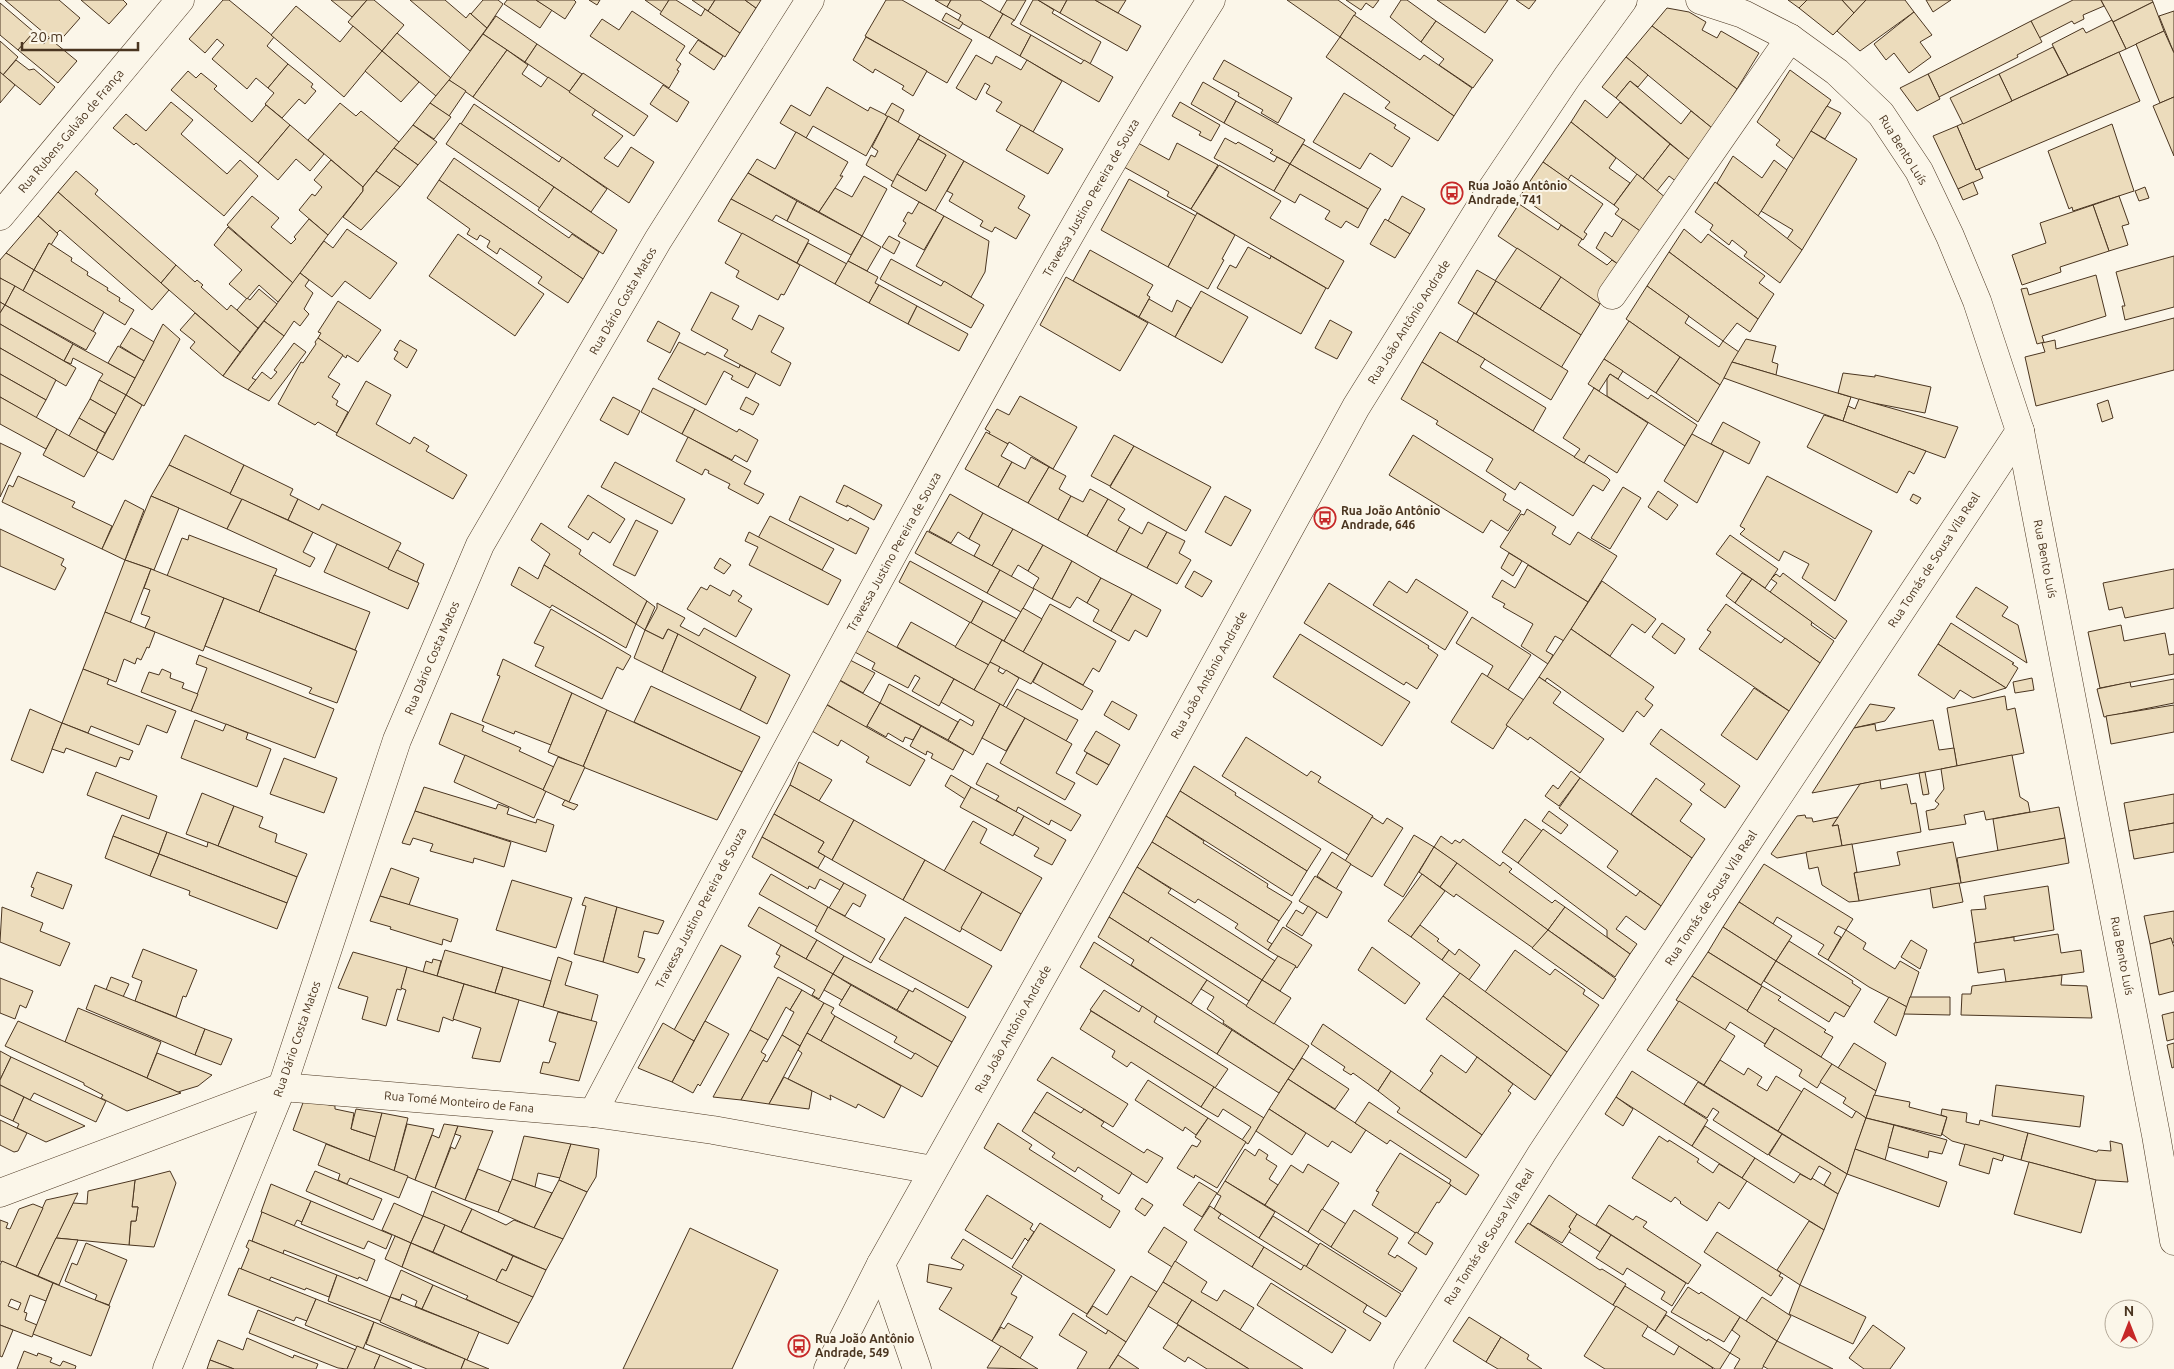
<svg xmlns="http://www.w3.org/2000/svg" width="2174" height="1369" viewBox="0 0 2174 1369" font-family="Ubuntu,sans-serif">
<style>
.building{fill:#ecdcbc;stroke:#4a3520;fill-rule:evenodd}
.lines{fill:none;stroke-linecap:round;stroke-linejoin:round}
.minor-casing{stroke:#4a3520;stroke-width:29}
.minor{stroke:#fbf6e9;stroke-width:28}
.labels{text-anchor:middle;stroke-width:4;stroke-linejoin:round;paint-order:stroke}
.street-label{font-size:12px;fill:#4a3520;stroke:#fbf6e9}
.poi-label{font-size:12px;font-weight:bold;fill:#4a3520;stroke:#fbf6e9;text-anchor:start}
</style>
<rect width="100%" height="100%" fill="#fbf6e9"/>
<g class="building">
<polygon points="5,0 59,0 80,18 57,44"/>
<polygon points="81,0 123,0 127,4 109,24"/>
<polygon points="223,0 229,0 274,37 267,46 288,64 268,88 256,78 247,89 212,59 224,45 217,39 205,53 189,39"/>
<polygon points="331,0 367,0 352,17"/>
<polygon points="367,0 374,0 404,25 382,51 348,22"/>
<polygon points="410,0 445,0 466,18 470,13 487,28 470,51"/>
<polygon points="483,0 498,0 503,4 487,28 471,14"/>
<polygon points="507,0 536,0 552,10 540,28 504,4"/>
<polygon points="536,0 574,0 576,2 565,19"/>
<polygon points="589,0 600,0 597,5"/>
<polygon points="645,0 669,0 662,12"/>
<polygon points="669,0 676,0 701,16 705,9 740,33 725,57 660,14"/>
<polygon points="692,0 715,0 708,11"/>
<polygon points="715,0 745,0 756,8 740,33 708,11"/>
<polygon points="745,0 761,0 756,8"/>
<polygon points="886,0 902,0 972,40 947,83 865,36"/>
<polygon points="935,0 951,0 947,7"/>
<polygon points="951,0 980,0 1003,14 989,38 958,21 961,15 947,7"/>
<polygon points="1007,0 1026,0 1014,21 1000,12"/>
<polygon points="1033,0 1038,0 1054,10 1052,13 1101,42 1090,64 1020,24"/>
<polygon points="1038,0 1067,0 1060,13"/>
<polygon points="1067,0 1095,0 1141,26 1127,51 1060,13"/>
<polygon points="1095,0 1126,0 1118,13"/>
<polygon points="1287,0 1338,0 1356,13 1340,37"/>
<polygon points="1346,0 1379,0 1373,8 1366,3 1361,10"/>
<polygon points="1401,0 1407,0 1436,21 1421,42 1390,17"/>
<polygon points="1437,0 1508,0 1485,33"/>
<polygon points="1516,0 1536,0 1529,9"/>
<polygon points="1788,0 1807,0 1799,8"/>
<polygon points="1807,0 1842,0 1854,13 1833,35 1799,8"/>
<polygon points="1842,0 1866,0 1854,13"/>
<polygon points="1866,0 1905,0 1914,12 1860,51 1837,31"/>
<polygon points="1926,0 1951,0 1933,12"/>
<polygon points="2073,0 2101,0 2104,6 2083,15 2084,19 2074,24 2072,21 2039,38 2031,21"/>
<polygon points="2101,0 2152,0 2153,2 2113,22"/>
<polygon points="2153,2 2164,31 2126,49 2113,22"/>
<polygon points="0,3 34,32 18,50 0,35"/>
<polygon points="296,6 340,42 353,26 382,51 344,97 271,35"/>
<polygon points="1667,8 1689,12 1706,22 1702,30 1717,38 1721,31 1759,53 1737,89 1652,26"/>
<polygon points="632,11 685,46 676,60 681,64 677,70 679,71 669,88 590,36 602,19 619,30"/>
<polygon points="2174,11 2174,53 2159,16"/>
<polygon points="1914,12 1932,35 1920,42 1931,57 1909,73 1894,53 1886,60 1874,44"/>
<polygon points="946,13 963,23 959,29 942,20"/>
<polygon points="1003,14 1014,20 1011,24 1031,35 1020,56 989,38"/>
<polygon points="1354,15 1420,60 1424,55 1472,88 1454,116 1340,37"/>
<polygon points="496,16 537,44 525,62 483,34"/>
<polygon points="2112,20 2126,49 2068,75 2052,44 2083,28 2086,33"/>
<polygon points="1436,21 1493,60 1473,88 1439,65 1444,59 1421,42"/>
<polygon points="2031,21 2042,42 2017,55 2018,57 1939,97 1928,74"/>
<polygon points="1652,26 1737,89 1712,128 1626,57"/>
<polygon points="2164,31 2174,53 2174,97 2160,103 2136,44"/>
<polygon points="397,33 451,78 436,96 382,51"/>
<polygon points="32,34 44,44 49,38 77,61 58,83 18,50"/>
<polygon points="483,34 507,50 473,97 449,80"/>
<polygon points="1031,35 1081,64 1084,60 1113,77 1099,102 1020,56"/>
<polygon points="866,37 927,71 913,96 902,89 904,86 875,69 873,73 853,60"/>
<polygon points="1340,37 1454,116 1438,141 1385,108 1390,102 1326,57"/>
<polygon points="698,40 723,56 714,70 689,53"/>
<polygon points="0,41 18,57 3,75 0,72"/>
<polygon points="537,44 582,74 569,92 525,62"/>
<polygon points="2053,47 2068,75 2012,101 1999,74"/>
<polygon points="507,50 528,65 522,74 541,87 548,77 596,109 592,115 623,136 604,158 618,167 631,147 654,162 629,203 473,97"/>
<polygon points="382,51 419,82 401,102 365,71"/>
<polygon points="2119,52 2140,101 1976,170 1957,126"/>
<polygon points="976,55 992,64 996,56 1021,70 1027,60 1062,81 1033,132 996,111 1002,102 986,93 990,86 985,83 976,100 956,88"/>
<polygon points="1626,57 1648,75 1638,87 1630,81 1616,98 1602,87"/>
<polygon points="16,60 29,70 34,69 55,87 40,105 3,75"/>
<polygon points="1224,60 1292,98 1278,123 1261,113 1263,110 1238,96 1239,93 1213,79"/>
<polygon points="288,64 313,84 311,87 316,91 305,104 299,99 282,118 265,104 274,93 268,88"/>
<polygon points="1790,70 1831,100 1794,159 1776,145 1780,140 1757,122"/>
<polygon points="188,71 196,78 201,73 217,86 214,89 252,122 266,105 290,125 258,163 171,90"/>
<polygon points="0,72 15,85 0,103"/>
<polygon points="583,73 648,116 634,136 569,92"/>
<polygon points="1928,74 1940,99 1917,111 1900,88"/>
<polygon points="1999,74 2012,101 1963,124 1950,98"/>
<polygon points="449,80 466,91 449,116 430,103"/>
<polygon points="1630,81 1681,124 1691,111 1712,128 1691,161 1616,98"/>
<polygon points="1203,82 1236,101 1224,123 1191,104"/>
<polygon points="663,85 689,102 677,122 650,104"/>
<polygon points="827,87 868,111 870,107 888,116 866,156 813,126 806,138 780,123 791,105 810,116"/>
<polygon points="1344,93 1396,125 1394,128 1410,138 1392,167 1370,153 1360,169 1313,142"/>
<polygon points="2174,97 2174,156 2153,106"/>
<polygon points="1585,100 1607,118 1620,102 1670,144 1643,179 1571,122"/>
<polygon points="1236,101 1305,140 1290,164 1270,153 1273,150 1224,123"/>
<polygon points="171,102 193,120 181,134 227,174 240,160 258,176 224,216 136,143 134,145 113,128 126,114 146,131"/>
<polygon points="1180,102 1220,125 1211,141 1199,135 1201,132 1172,116"/>
<polygon points="340,103 356,116 361,111 399,142 363,187 308,140"/>
<polygon points="430,103 451,117 434,139 413,125"/>
<polygon points="892,103 904,110 898,122 885,115"/>
<polygon points="474,104 559,162 562,157 607,189 591,212 461,124"/>
<polygon points="1827,106 1841,113 1825,139 1811,131"/>
<polygon points="888,116 920,135 894,182 866,165 871,155 875,157 878,151 872,147"/>
<polygon points="1571,122 1616,158 1609,168 1630,183 1614,205 1571,175 1568,180 1543,162"/>
<polygon points="460,123 554,187 540,208 446,144"/>
<polygon points="2112,124 2134,191 2073,211 2072,207 2069,209 2048,151"/>
<polygon points="290,125 324,154 310,171 296,159 278,180 258,163"/>
<polygon points="413,125 437,142 418,165 394,148"/>
<polygon points="1021,125 1063,149 1048,174 1006,150"/>
<polygon points="1957,126 1976,170 1979,169 1983,178 1958,189 1933,136"/>
<polygon points="1811,131 1857,159 1802,250 1787,239 1793,230 1761,211"/>
<polygon points="796,132 848,162 840,176 843,176 819,212 748,173 757,159 775,169"/>
<polygon points="920,135 964,161 935,211 891,186 897,174 926,191 946,155 918,139"/>
<polygon points="1225,138 1236,144 1238,142 1274,162 1277,157 1290,164 1274,191 1214,158"/>
<polygon points="918,139 946,155 926,191 897,174"/>
<polygon points="1138,143 1169,160 1177,143 1218,165 1191,209 1167,196 1169,192 1124,167"/>
<polygon points="1303,144 1381,189 1368,209 1290,164"/>
<polygon points="1670,144 1691,161 1677,182 1669,176 1657,191 1643,179"/>
<polygon points="394,148 418,165 400,187 376,171"/>
<polygon points="1733,156 1762,178 1774,160 1787,170 1758,216 1717,183"/>
<polygon points="454,158 569,238 572,234 599,252 583,279 439,180"/>
<polygon points="331,160 363,187 363,191 328,235 299,210 312,194 315,196 322,187 314,180"/>
<polygon points="964,161 1025,196 1018,208 1030,215 1016,239 995,227 992,232 980,226 983,221 949,201 953,194 947,191"/>
<polygon points="1543,162 1603,204 1584,232 1587,234 1583,240 1520,196"/>
<polygon points="1290,164 1368,209 1358,228 1346,221 1341,228 1325,219 1330,211 1300,194 1295,203 1274,191"/>
<polygon points="1219,165 1281,201 1270,218 1344,261 1328,289 1191,209"/>
<polygon points="76,171 98,190 95,194 176,265 161,283 58,192"/>
<polygon points="376,171 400,187 361,230 343,217 363,191 363,187"/>
<polygon points="748,173 797,201 787,221 776,215 772,221 731,199"/>
<polygon points="1637,174 1666,198 1643,233 1615,214 1619,209 1614,205"/>
<polygon points="864,176 887,189 862,236 819,212 835,188 852,197"/>
<polygon points="1129,179 1196,216 1168,267 1101,230"/>
<polygon points="439,180 583,279 568,303 538,283 542,277 500,248 497,254 487,247 490,241 480,235 477,240 467,234 470,229 427,198"/>
<polygon points="1715,182 1802,250 1780,283 1744,256 1747,252 1732,240 1729,245 1710,230 1713,225 1695,212"/>
<polygon points="1973,182 1978,194 1963,200 1958,189"/>
<polygon points="554,187 617,230 603,254 538,210"/>
<polygon points="2145,187 2149,198 2139,201 2135,191"/>
<polygon points="58,192 169,290 152,310 60,230 57,233 38,216"/>
<polygon points="252,196 279,218 271,227 291,244 296,239 294,237 309,219 328,235 293,283 227,225"/>
<polygon points="1402,196 1425,209 1410,234 1388,221"/>
<polygon points="2119,196 2129,224 2122,226 2128,245 2109,251 2093,205"/>
<polygon points="731,199 809,240 797,263 718,221"/>
<polygon points="797,201 862,236 851,255 787,221"/>
<polygon points="919,202 944,216 924,250 898,236 906,223 903,221 908,212 912,214"/>
<polygon points="1519,204 1558,230 1561,225 1582,239 1578,245 1607,265 1612,260 1622,267 1600,304 1498,236"/>
<polygon points="2093,205 2109,251 2060,267 2061,272 2022,285 2012,255 2046,243 2040,223"/>
<polygon points="1197,213 1235,235 1222,259 1224,260 1208,289 1168,267"/>
<polygon points="38,216 58,234 51,245 49,243 34,270 6,253"/>
<polygon points="944,216 989,241 985,272 971,297 916,266"/>
<polygon points="1385,219 1410,234 1395,258 1370,244"/>
<polygon points="1623,219 1643,233 1622,267 1596,248 1605,232 1612,237"/>
<polygon points="228,227 293,283 278,302 259,285 247,299 229,284 242,270 214,245"/>
<polygon points="347,229 397,263 370,299 345,281 332,297 300,273 324,241 333,248"/>
<polygon points="1684,229 1701,243 1708,234 1765,276 1759,283 1774,294 1758,319 1669,252"/>
<polygon points="742,233 800,265 784,295 781,294 778,300 736,277 739,271 725,263"/>
<polygon points="458,234 544,294 515,336 429,276"/>
<polygon points="862,236 881,247 867,271 848,261"/>
<polygon points="889,236 900,242 894,254 882,247"/>
<polygon points="49,243 72,258 71,261 88,272 87,275 108,288 107,290 120,298 119,301 134,310 125,325 34,270"/>
<polygon points="808,243 847,264 835,284 797,263"/>
<polygon points="1248,247 1270,259 1271,256 1326,288 1301,334 1217,288 1230,265 1236,268"/>
<polygon points="1517,248 1561,277 1540,309 1495,281"/>
<polygon points="1090,250 1153,285 1147,295 1150,297 1139,317 1073,281"/>
<polygon points="1669,252 1758,319 1750,332 1737,323 1723,341 1647,286"/>
<polygon points="6,253 34,270 23,291 0,278 0,260"/>
<polygon points="2174,256 2174,307 2125,320 2122,306 2125,306 2116,272"/>
<polygon points="891,259 941,286 944,281 984,305 971,328 880,279"/>
<polygon points="848,261 878,277 875,283 879,285 869,303 835,284"/>
<polygon points="176,265 195,282 197,280 203,285 201,287 227,310 231,305 258,328 240,352 161,283"/>
<polygon points="34,270 104,312 93,332 23,291"/>
<polygon points="1477,270 1496,281 1476,314 1458,303"/>
<polygon points="300,273 309,280 305,286 313,293 304,309 309,314 300,326 294,321 284,336 264,321"/>
<polygon points="2096,275 2106,316 2042,336 2044,342 2037,344 2021,289 2027,288 2029,295"/>
<polygon points="1066,277 1148,323 1120,371 1040,325"/>
<polygon points="1561,277 1600,304 1581,335 1540,309"/>
<polygon points="0,278 15,286 5,305 0,302"/>
<polygon points="1496,281 1581,335 1561,368 1476,314"/>
<polygon points="879,285 917,306 908,324 869,303"/>
<polygon points="15,286 96,333 86,350 5,305"/>
<polygon points="1647,286 1689,316 1685,323 1719,347 1723,341 1739,352 1720,385 1626,319"/>
<polygon points="259,289 277,304 258,328 237,310 247,298 250,300"/>
<polygon points="1201,291 1248,317 1222,363 1175,337"/>
<polygon points="711,292 739,306 732,319 752,330 759,315 784,328 771,352 791,363 780,386 724,356 728,350 691,330"/>
<polygon points="1149,299 1172,312 1177,300 1191,308 1175,337 1139,317"/>
<polygon points="338,301 381,330 358,362 347,355 346,358 318,338 321,333 318,332"/>
<polygon points="0,302 5,305 0,313"/>
<polygon points="5,305 73,344 64,361 0,324 0,313"/>
<polygon points="917,306 968,334 959,351 908,324"/>
<polygon points="195,313 240,352 223,376 190,348 195,342 180,330"/>
<polygon points="1474,313 1568,371 1551,400 1457,342"/>
<polygon points="2174,318 2174,370 2036,406 2025,357 2045,352 2042,343 2055,340 2056,349"/>
<polygon points="1330,320 1352,332 1337,359 1315,348"/>
<polygon points="264,321 284,336 252,378 256,380 248,390 223,376"/>
<polygon points="658,321 680,333 670,353 647,341"/>
<polygon points="1629,321 1680,357 1656,393 1604,359"/>
<polygon points="0,324 76,368 66,386 0,348"/>
<polygon points="163,324 180,339 144,406 126,395"/>
<polygon points="131,328 154,342 144,361 120,346"/>
<polygon points="1440,332 1485,359 1480,367 1546,408 1533,431 1422,362"/>
<polygon points="318,338 343,355 328,377 340,384 332,397 338,401 336,405 348,412 337,433 318,422 315,425 278,404 301,362 303,363 316,344 315,342"/>
<polygon points="1746,339 1776,346 1772,362 1778,364 1776,375 1732,362"/>
<polygon points="400,340 417,350 407,368 394,359 398,352 394,350"/>
<polygon points="679,342 705,355 707,352 739,368 740,365 756,373 748,388 731,379 733,376 724,371 706,405 658,379"/>
<polygon points="294,343 306,352 269,401 248,390 262,372 271,379 277,372 274,370"/>
<polygon points="73,344 135,378 126,395 99,380 103,374 73,358 71,364 64,361"/>
<polygon points="118,346 144,361 135,378 108,363"/>
<polygon points="0,348 56,380 46,400 0,374"/>
<polygon points="1680,357 1720,385 1698,422 1656,393"/>
<polygon points="1604,359 1623,371 1618,379 1610,374 1599,391 1588,384"/>
<polygon points="1422,362 1607,477 1610,480 1603,491 1593,485 1573,516 1520,482 1515,490 1486,471 1493,459 1436,424 1438,421 1401,399"/>
<polygon points="1732,362 1851,397 1843,421 1724,378"/>
<polygon points="1843,373 1875,377 1875,375 1931,387 1925,413 1868,402 1838,393"/>
<polygon points="0,374 46,400 36,418 0,397"/>
<polygon points="1610,374 1648,399 1651,395 1697,425 1685,446 1607,396 1607,379"/>
<polygon points="99,380 126,395 116,414 90,399"/>
<polygon points="366,381 391,395 376,424 410,444 414,437 429,446 426,451 467,475 453,499 336,435"/>
<polygon points="653,388 695,409 682,434 641,412"/>
<polygon points="1594,388 1648,423 1617,473 1589,455 1584,463 1574,457 1580,449 1563,438"/>
<polygon points="126,395 142,405 113,460 96,451"/>
<polygon points="1020,396 1077,427 1053,469 1009,442 1008,444 989,435 990,432 985,429 997,409 1009,415"/>
<polygon points="0,397 57,429 46,449 0,424"/>
<polygon points="613,397 640,411 628,435 600,420"/>
<polygon points="746,397 759,404 753,415 740,409"/>
<polygon points="90,399 116,414 105,433 79,418"/>
<polygon points="1859,399 1958,427 1945,458 1843,421 1848,406 1855,409"/>
<polygon points="2108,400 2113,418 2102,422 2097,404"/>
<polygon points="695,409 737,432 739,429 758,440 747,462 735,455 732,460 682,434"/>
<polygon points="1824,415 1843,421 1926,451 1914,474 1909,471 1897,493 1807,447"/>
<polygon points="79,418 105,433 96,451 69,436"/>
<polygon points="1723,422 1760,442 1749,464 1711,444"/>
<polygon points="57,429 98,452 84,477 43,455"/>
<polygon points="986,432 1008,444 1001,456 1012,462 998,487 965,469"/>
<polygon points="1692,434 1724,451 1697,503 1664,481"/>
<polygon points="185,435 244,465 230,494 169,465"/>
<polygon points="1114,435 1134,446 1110,486 1091,476"/>
<polygon points="1413,435 1506,494 1503,500 1521,511 1508,531 1491,520 1483,533 1389,475"/>
<polygon points="688,437 751,471 744,484 764,494 758,504 728,488 730,484 708,473 709,471 705,469 702,475 676,461"/>
<polygon points="0,443 21,453 0,497"/>
<polygon points="1134,446 1211,487 1186,531 1110,487"/>
<polygon points="1031,457 1049,467 1028,503 998,487 1012,462 1025,469"/>
<polygon points="615,462 685,499 672,524 601,487"/>
<polygon points="169,465 242,499 227,529 151,496"/>
<polygon points="244,465 293,489 290,495 298,499 288,520 230,494"/>
<polygon points="1049,467 1066,476 1059,489 1071,496 1058,520 1028,503"/>
<polygon points="18,476 75,502 72,507 112,526 102,549 2,502 9,485 13,487"/>
<polygon points="1767,476 1872,531 1835,601 1802,578 1809,564 1784,551 1779,561 1740,534 1745,529 1740,526"/>
<polygon points="844,485 882,505 874,520 847,505 847,507 836,502"/>
<polygon points="1623,487 1641,498 1610,549 1591,538"/>
<polygon points="1090,489 1108,499 1087,536 1058,520 1071,496 1083,502"/>
<polygon points="1658,491 1678,505 1667,520 1648,507"/>
<polygon points="950,494 983,513 969,539 958,532 951,543 929,531"/>
<polygon points="1913,494 1921,498 1917,504 1910,500"/>
<polygon points="588,495 625,519 610,543 593,532 588,540 568,527"/>
<polygon points="151,496 179,508 154,570 125,560"/>
<polygon points="800,496 848,521 850,518 869,528 856,554 789,520"/>
<polygon points="1225,496 1251,510 1231,546 1205,532"/>
<polygon points="242,499 313,532 303,552 315,558 310,567 227,529"/>
<polygon points="298,499 319,510 322,504 401,543 388,569 288,520"/>
<polygon points="1108,499 1125,509 1118,520 1130,527 1116,552 1087,536"/>
<polygon points="125,500 144,510 125,560 102,549"/>
<polygon points="1527,509 1556,527 1552,534 1570,545 1578,532 1617,556 1588,602 1500,547 1521,514 1524,515"/>
<polygon points="983,513 1013,529 992,566 974,556 980,545 969,539"/>
<polygon points="770,516 834,549 822,570 758,538"/>
<polygon points="636,520 658,531 635,576 613,565"/>
<polygon points="1148,522 1167,532 1147,568 1116,552 1130,527 1142,534"/>
<polygon points="541,523 581,550 579,554 647,601 636,624 544,565 550,554 531,540"/>
<polygon points="0,529 64,559 61,565 66,568 55,590 0,566"/>
<polygon points="1013,529 1043,545 1028,571 1018,565 1011,577 992,566"/>
<polygon points="927,531 1000,570 987,593 915,553"/>
<polygon points="749,532 841,580 828,605 749,565 758,547 745,541"/>
<polygon points="1167,532 1185,541 1179,553 1191,560 1177,584 1147,568"/>
<polygon points="189,535 277,569 259,612 167,576 182,538 188,540"/>
<polygon points="1730,535 1778,569 1765,588 1716,554"/>
<polygon points="337,544 419,583 408,609 324,572"/>
<polygon points="1043,545 1072,561 1052,599 1033,588 1039,578 1028,571"/>
<polygon points="397,550 424,564 417,582 388,569"/>
<polygon points="1509,553 1522,561 1513,576 1501,568"/>
<polygon points="720,558 731,565 724,574 714,568"/>
<polygon points="125,560 151,569 130,623 105,612"/>
<polygon points="910,561 983,601 971,623 899,582"/>
<polygon points="1072,561 1101,578 1087,603 1077,597 1070,608 1052,599"/>
<polygon points="544,565 636,624 626,648 552,605 550,608 511,585 519,567 538,579"/>
<polygon points="1528,565 1588,602 1564,641 1555,636 1546,651 1553,655 1548,664 1521,646 1533,624 1503,607 1505,604 1492,597 1502,580 1515,588"/>
<polygon points="151,569 224,598 203,651 145,628 150,617 141,614 150,590 144,588"/>
<polygon points="2174,569 2174,608 2125,618 2122,607 2109,610 2103,583"/>
<polygon points="1000,570 1034,589 1021,612 987,593"/>
<polygon points="1194,571 1212,581 1202,597 1185,587"/>
<polygon points="1742,573 1752,579 1735,603 1726,596"/>
<polygon points="1783,573 1847,621 1835,639 1770,592 1777,583 1771,579 1776,574 1780,577"/>
<polygon points="274,575 370,612 355,650 259,612"/>
<polygon points="1101,578 1132,594 1111,631 1093,621 1099,610 1087,603"/>
<polygon points="1416,579 1468,612 1445,650 1373,605 1389,581 1407,593"/>
<polygon points="1752,579 1812,622 1811,625 1834,641 1820,663 1735,603"/>
<polygon points="1602,581 1656,619 1645,633 1632,624 1610,656 1571,629"/>
<polygon points="1329,583 1429,646 1428,648 1438,655 1417,689 1406,682 1404,685 1304,623"/>
<polygon points="710,585 730,596 733,590 742,596 738,601 752,609 736,637 687,609 701,587 707,590"/>
<polygon points="1976,587 2008,607 2002,616 2018,625 2027,663 1956,617"/>
<polygon points="1132,594 1161,610 1147,637 1135,630 1129,641 1111,631"/>
<polygon points="224,598 357,651 337,703 309,693 312,688 205,646"/>
<polygon points="647,601 655,607 645,630 636,624"/>
<polygon points="983,601 1017,619 1004,641 971,623"/>
<polygon points="657,603 685,618 680,626 699,636 704,628 790,675 767,724 740,710 756,677 668,629 663,639 645,630 657,608"/>
<polygon points="1050,604 1116,641 1099,672 1093,668 1083,685 1023,652"/>
<polygon points="1726,604 1781,643 1785,638 1820,663 1789,711 1699,649 1711,632 1707,630"/>
<polygon points="1023,608 1042,619 1023,652 1004,641"/>
<polygon points="551,609 631,656 623,670 617,667 602,699 535,666 544,647 534,643"/>
<polygon points="105,612 155,632 149,648 147,647 141,660 137,658 135,664 124,659 116,682 83,669"/>
<polygon points="1472,617 1531,655 1508,690 1487,677 1493,666 1456,643"/>
<polygon points="911,622 989,665 974,690 897,647"/>
<polygon points="970,622 1002,640 989,665 955,647"/>
<polygon points="1662,623 1685,639 1675,654 1652,637"/>
<polygon points="1951,623 2014,663 2012,664 2018,668 2006,688 1938,644"/>
<polygon points="2121,625 2124,641 2165,633 2169,655 2174,654 2174,674 2100,688 2088,632"/>
<polygon points="668,629 678,634 662,672 634,658 645,630 663,639"/>
<polygon points="1571,629 1654,687 1645,699 1653,705 1644,717 1637,711 1623,732 1547,678 1545,681 1539,677"/>
<polygon points="865,630 954,679 939,706 912,691 920,678 915,675 908,688 872,669 875,663 853,651"/>
<polygon points="678,634 756,677 740,710 662,672"/>
<polygon points="1300,634 1410,702 1382,746 1273,677"/>
<polygon points="1002,640 1043,663 1031,684 990,662"/>
<polygon points="1938,644 2006,688 1973,698 1960,690 1954,699 1918,675"/>
<polygon points="199,655 334,709 315,758 191,711 207,668 196,664"/>
<polygon points="503,659 572,693 551,745 515,731 514,734 482,721 500,676 497,675"/>
<polygon points="848,659 875,673 863,693 838,679"/>
<polygon points="990,662 1000,667 998,671 1003,674 1006,670 1019,678 1003,706 974,690"/>
<polygon points="1043,663 1093,691 1082,710 1033,682"/>
<polygon points="83,669 109,679 107,684 176,711 167,733 147,725 139,745 91,726 88,733 62,723"/>
<polygon points="162,669 171,673 170,678 184,683 182,688 198,694 191,711 141,692 149,672 159,675"/>
<polygon points="1482,673 1524,700 1493,749 1451,722"/>
<polygon points="1539,677 1561,692 1553,703 1604,739 1580,773 1530,737 1528,740 1506,725"/>
<polygon points="835,678 880,703 866,728 823,702"/>
<polygon points="2032,678 2034,690 2015,693 2013,682"/>
<polygon points="954,679 1000,704 973,755 948,740 960,719 972,726 974,721 941,702"/>
<polygon points="2174,679 2174,703 2104,717 2097,689 2130,682 2131,687"/>
<polygon points="889,684 958,722 948,740 880,703"/>
<polygon points="651,686 760,737 742,772 634,722"/>
<polygon points="1754,688 1789,711 1757,760 1721,735"/>
<polygon points="1017,689 1078,720 1066,741 1006,708"/>
<polygon points="572,693 607,710 583,767 548,752"/>
<polygon points="2005,696 2007,710 2015,708 2024,753 1957,766 1947,708"/>
<polygon points="1112,701 1137,715 1129,730 1104,715"/>
<polygon points="880,703 921,726 913,740 905,737 903,742 888,733 886,737 867,726"/>
<polygon points="1000,704 1025,718 1006,751 982,738"/>
<polygon points="1870,704 1895,708 1885,721 1854,728"/>
<polygon points="827,705 925,760 910,786 866,762 869,757 841,740 838,746 812,731"/>
<polygon points="2174,705 2174,732 2111,744 2106,716"/>
<polygon points="30,709 62,723 43,773 11,760"/>
<polygon points="607,710 742,772 717,820 583,767"/>
<polygon points="451,713 484,726 482,731 521,748 519,751 554,767 543,790 439,744"/>
<polygon points="1025,718 1072,744 1056,773 1075,783 1065,800 1000,763"/>
<polygon points="195,720 223,731 226,724 248,733 246,739 271,749 257,787 181,758"/>
<polygon points="1933,720 1939,750 1954,748 1957,766 1812,793 1854,728 1875,724 1876,731"/>
<polygon points="62,723 133,751 129,760 120,757 116,767 66,748 64,753 52,749"/>
<polygon points="921,726 964,750 953,770 931,758 933,754 927,751 926,755 910,746"/>
<polygon points="1661,729 1740,786 1725,808 1700,790 1705,784 1650,744"/>
<polygon points="1096,731 1120,745 1109,765 1084,751"/>
<polygon points="1246,737 1307,776 1311,771 1321,777 1318,782 1373,816 1349,855 1222,776"/>
<polygon points="1087,753 1109,765 1097,785 1076,773"/>
<polygon points="465,755 546,791 534,818 454,782"/>
<polygon points="2012,755 2020,797 2028,802 2030,812 1986,820 1984,811 1964,815 1966,824 1929,830 1926,811 1935,809 1939,804 1935,801 1944,789 1941,769"/>
<polygon points="558,757 585,767 569,802 543,790"/>
<polygon points="284,758 337,778 324,813 270,794"/>
<polygon points="799,762 832,780 819,801 790,785"/>
<polygon points="987,763 1081,815 1071,831 1051,820 1049,825 1018,807 1016,812 996,800 999,796 976,784"/>
<polygon points="1194,766 1236,793 1235,795 1321,849 1307,871 1180,791"/>
<polygon points="1571,771 1580,778 1559,806 1545,796 1553,785 1558,789"/>
<polygon points="96,772 157,796 149,819 87,795"/>
<polygon points="1925,772 1929,794 1923,795 1919,773"/>
<polygon points="951,775 971,787 965,799 945,786"/>
<polygon points="1580,778 1692,858 1661,906 1607,867 1618,851 1559,808"/>
<polygon points="1656,778 1692,804 1680,821 1705,839 1692,858 1631,814"/>
<polygon points="1880,780 1881,789 1907,784 1911,804 1916,803 1921,832 1842,846 1838,825 1832,826 1860,784"/>
<polygon points="790,785 854,820 832,860 818,852 824,842 774,814"/>
<polygon points="424,787 496,809 498,804 509,808 507,814 536,823 537,819 554,825 546,852 415,811"/>
<polygon points="971,787 1024,816 1013,836 960,807"/>
<polygon points="1180,791 1307,871 1292,896 1166,816"/>
<polygon points="202,793 234,806 218,846 186,834"/>
<polygon points="2174,794 2174,823 2129,831 2124,803"/>
<polygon points="565,800 569,802 578,805 574,810 562,805"/>
<polygon points="234,806 263,817 259,827 277,834 275,842 307,854 297,877 218,846"/>
<polygon points="2059,807 2065,838 1998,851 1993,819"/>
<polygon points="415,811 511,842 504,867 474,858 473,863 430,851 433,844 413,838 410,845 402,843"/>
<polygon points="1549,811 1568,825 1561,834 1542,821"/>
<polygon points="774,814 824,842 818,852 825,856 818,868 762,837"/>
<polygon points="122,815 167,832 159,854 113,836"/>
<polygon points="1805,815 1806,818 1812,818 1813,822 1838,817 1832,826 1838,825 1842,846 1777,858 1771,854 1797,816"/>
<polygon points="1024,816 1066,840 1052,865 1034,856 1039,848 1014,834"/>
<polygon points="1166,816 1204,841 1203,843 1268,884 1267,887 1292,902 1279,921 1152,842"/>
<polygon points="1372,817 1383,824 1387,818 1403,828 1372,877 1345,861"/>
<polygon points="1525,819 1542,831 1518,863 1502,852"/>
<polygon points="854,820 925,860 903,900 832,860"/>
<polygon points="973,821 987,829 980,843 1042,878 1021,914 944,871"/>
<polygon points="2174,823 2174,852 2134,859 2129,831"/>
<polygon points="1543,829 1636,896 1640,891 1661,906 1645,930 1626,916 1616,929 1637,944 1630,954 1607,937 1607,930 1518,863"/>
<polygon points="167,832 207,847 208,842 297,877 287,903 159,854"/>
<polygon points="1414,835 1434,847 1403,897 1384,885"/>
<polygon points="113,836 159,854 150,876 105,858"/>
<polygon points="1441,836 1452,844 1455,840 1460,843 1463,839 1500,866 1503,862 1512,869 1509,872 1552,903 1555,900 1565,907 1548,930 1434,847"/>
<polygon points="762,837 844,883 840,890 820,879 815,889 809,886 808,889 752,857"/>
<polygon points="2065,838 2069,863 1961,883 1957,858"/>
<polygon points="1152,842 1279,921 1267,941 1272,944 1268,950 1235,928 1238,924 1198,899 1195,903 1137,867"/>
<polygon points="1953,842 1961,883 1859,901 1854,873 1900,865 1897,852"/>
<polygon points="1852,844 1857,872 1854,873 1859,901 1849,902 1822,885 1818,867 1809,869 1806,852"/>
<polygon points="1434,847 1457,863 1440,887 1419,872"/>
<polygon points="1332,852 1351,864 1336,889 1317,876"/>
<polygon points="159,854 287,903 277,929 189,895 190,891 150,876"/>
<polygon points="925,860 982,892 960,932 903,900"/>
<polygon points="1457,863 1548,930 1533,948 1456,894 1454,897 1440,887"/>
<polygon points="1764,864 1853,919 1846,930 1838,926 1834,933 1841,937 1828,960 1818,954 1824,945 1777,917 1773,924 1739,902"/>
<polygon points="1137,867 1171,889 1168,893 1275,961 1262,980 1123,892"/>
<polygon points="391,868 419,878 409,905 380,896"/>
<polygon points="37,872 72,885 63,909 31,896 34,888 31,887"/>
<polygon points="771,874 828,907 818,927 759,894"/>
<polygon points="1422,874 1445,891 1411,937 1388,921"/>
<polygon points="1315,876 1342,892 1327,918 1299,901"/>
<polygon points="512,880 572,898 556,948 496,930"/>
<polygon points="844,883 866,895 860,907 853,903 845,916 829,908"/>
<polygon points="1959,883 1963,902 1933,908 1930,888"/>
<polygon points="2048,886 2054,930 1976,943 1971,910 1986,909 1984,896"/>
<polygon points="982,892 1021,914 1001,951 961,928"/>
<polygon points="1123,892 1262,980 1249,1001 1151,937 1148,942 1109,917"/>
<polygon points="380,896 458,919 451,942 443,939 442,945 390,929 391,927 370,921"/>
<polygon points="585,897 617,907 603,962 574,954 586,906 582,905"/>
<polygon points="1739,902 1792,936 1776,961 1723,927"/>
<polygon points="1308,906 1317,912 1302,936 1286,926 1296,910 1303,914"/>
<polygon points="2,907 43,923 40,931 70,943 60,966 0,942"/>
<polygon points="617,907 664,921 658,934 644,931 638,957 645,959 638,973 603,962"/>
<polygon points="759,907 817,940 806,959 748,926"/>
<polygon points="828,907 885,939 871,963 815,931"/>
<polygon points="1565,907 1630,954 1615,977 1548,930"/>
<polygon points="2174,911 2174,942 2172,943 2171,938 2150,944 2144,916"/>
<polygon points="905,917 992,966 968,1008 879,959"/>
<polygon points="1109,917 1207,980 1191,1004 1131,965 1134,960 1098,937"/>
<polygon points="1420,925 1439,939 1437,941 1449,950 1442,960 1411,937"/>
<polygon points="1283,927 1312,945 1297,968 1268,950"/>
<polygon points="1723,927 1776,961 1761,985 1708,952"/>
<polygon points="1548,930 1616,979 1603,999 1532,948"/>
<polygon points="1846,930 1866,943 1863,949 1895,969 1900,961 1919,972 1907,1007 1869,987 1828,960"/>
<polygon points="2058,934 2061,953 2081,950 2084,972 2006,982 2004,969 1978,973 1974,943 2014,937 2014,941"/>
<polygon points="2171,938 2174,947 2174,991 2159,995 2150,944"/>
<polygon points="817,940 844,956 833,974 806,959"/>
<polygon points="1911,940 1927,950 1920,969 1901,957"/>
<polygon points="1789,941 1853,981 1852,983 1861,989 1850,1007 1776,961"/>
<polygon points="1094,942 1232,1030 1217,1054 1080,967"/>
<polygon points="721,945 741,956 694,1041 674,1030"/>
<polygon points="781,945 833,974 819,999 812,995 815,990 774,967 780,956 776,954"/>
<polygon points="1372,947 1420,983 1405,1004 1358,970"/>
<polygon points="143,949 197,970 186,997 183,996 176,1017 135,1001 142,981 132,977"/>
<polygon points="1459,949 1480,965 1469,980 1442,960 1449,950 1455,955"/>
<polygon points="445,950 503,967 495,993 437,976"/>
<polygon points="1515,950 1550,975 1555,969 1585,990 1583,994 1599,1005 1567,1052 1485,992"/>
<polygon points="353,952 407,967 401,990 397,989 386,1026 362,1019 368,997 338,988"/>
<polygon points="1708,952 1762,986 1747,1011 1692,976"/>
<polygon points="844,956 909,990 897,1010 833,974"/>
<polygon points="1278,956 1296,966 1280,991 1262,980"/>
<polygon points="558,957 572,962 565,985 598,995 591,1021 543,1007"/>
<polygon points="433,959 441,961 437,976 423,972 426,961 432,963"/>
<polygon points="1776,961 1850,1007 1844,1017 1835,1012 1829,1022 1764,981"/>
<polygon points="407,967 464,984 453,1021 443,1017 439,1032 397,1020 406,990 401,988"/>
<polygon points="503,967 551,981 543,1007 495,993"/>
<polygon points="1460,973 1567,1052 1551,1076 1443,996"/>
<polygon points="833,974 851,985 842,1000 824,990"/>
<polygon points="2062,975 2061,985 2087,986 2092,1018 1961,1015 1962,994 1971,994 1972,986"/>
<polygon points="1692,976 1775,1028 1765,1044 1730,1022 1725,1030 1676,1000"/>
<polygon points="111,977 129,984 123,997 106,990"/>
<polygon points="778,977 802,990 790,1010 786,1007 768,1040 750,1030"/>
<polygon points="0,978 33,991 26,1008 20,1005 15,1019 0,1013"/>
<polygon points="1207,980 1309,1046 1294,1070 1223,1023 1224,1021 1207,1009 1214,997 1201,989"/>
<polygon points="1262,980 1291,998 1274,1024 1246,1006"/>
<polygon points="464,984 519,1000 500,1062 472,1058 481,1028 453,1019"/>
<polygon points="95,985 205,1029 195,1055 86,1009"/>
<polygon points="851,985 952,1042 938,1067 894,1042 897,1037 839,1005"/>
<polygon points="1762,986 1781,997 1778,1000 1826,1030 1824,1032 1833,1037 1821,1057 1747,1011"/>
<polygon points="915,988 966,1017 952,1042 897,1010 909,990 913,992"/>
<polygon points="802,990 824,1003 800,1046 782,1035 794,1012 790,1010"/>
<polygon points="1104,990 1139,1012 1142,1006 1157,1016 1154,1022 1228,1069 1215,1088 1090,1010"/>
<polygon points="1443,996 1551,1076 1535,1100 1426,1019"/>
<polygon points="1889,997 1907,1007 1896,1036 1874,1022"/>
<polygon points="1910,997 1950,997 1950,1015 1904,1014"/>
<polygon points="1679,1001 1735,1036 1704,1085 1647,1050"/>
<polygon points="824,1003 834,1008 831,1013 835,1016 821,1041 807,1033"/>
<polygon points="78,1008 161,1042 147,1078 65,1042"/>
<polygon points="1091,1011 1214,1087 1201,1107 1131,1062 1127,1067 1112,1057 1115,1051 1080,1029"/>
<polygon points="558,1012 597,1022 579,1081 540,1073 543,1062 549,1063 556,1043 549,1041"/>
<polygon points="2174,1012 2174,1039 2167,1041 2162,1015"/>
<polygon points="835,1016 911,1059 915,1053 938,1067 922,1097 821,1041"/>
<polygon points="18,1021 147,1078 181,1093 127,1111 101,1098 103,1095 84,1085 84,1083 5,1046"/>
<polygon points="705,1021 729,1034 700,1086 698,1084 693,1093 672,1082"/>
<polygon points="663,1023 694,1041 672,1082 638,1068"/>
<polygon points="1323,1024 1391,1071 1378,1091 1353,1073 1351,1075 1343,1070 1345,1067 1311,1044"/>
<polygon points="1775,1028 1832,1064 1817,1088 1799,1076 1802,1070 1764,1046"/>
<polygon points="205,1029 232,1039 221,1065 195,1055"/>
<polygon points="750,1030 768,1040 761,1052 766,1055 741,1100 713,1097"/>
<polygon points="1232,1030 1294,1070 1279,1093 1217,1054"/>
<polygon points="807,1033 901,1086 884,1118 858,1104 856,1108 830,1095 831,1100 788,1079 802,1053 798,1050"/>
<polygon points="782,1035 800,1046 769,1104 741,1100 763,1060 767,1062"/>
<polygon points="1854,1043 1886,1063 1876,1091 1838,1068"/>
<polygon points="2174,1043 2174,1067 2172,1068 2167,1045"/>
<polygon points="0,1051 11,1057 0,1080"/>
<polygon points="157,1053 212,1075 198,1086 178,1092 147,1078"/>
<polygon points="1441,1055 1466,1073 1477,1057 1513,1084 1508,1091 1511,1093 1482,1135 1420,1091 1433,1073 1430,1071"/>
<polygon points="11,1057 106,1101 96,1122 34,1093 30,1100 0,1085 0,1080"/>
<polygon points="1052,1057 1128,1104 1113,1127 1037,1080"/>
<polygon points="1302,1058 1349,1089 1335,1109 1288,1079"/>
<polygon points="1720,1060 1744,1075 1748,1068 1762,1077 1757,1085 1767,1091 1776,1076 1802,1092 1778,1131 1704,1085"/>
<polygon points="1832,1064 1876,1091 1866,1118 1843,1103 1846,1098 1820,1082"/>
<polygon points="1391,1071 1482,1135 1466,1158 1397,1112 1400,1108 1378,1091"/>
<polygon points="1632,1071 1708,1120 1692,1146 1616,1097"/>
<polygon points="784,1077 812,1091 809,1109 769,1104"/>
<polygon points="1288,1079 1366,1130 1351,1153 1332,1141 1328,1147 1269,1109"/>
<polygon points="1148,1080 1208,1118 1196,1135 1185,1127 1183,1131 1135,1100"/>
<polygon points="1698,1082 1782,1134 1768,1155 1713,1120 1719,1112 1713,1108 1707,1118 1684,1104"/>
<polygon points="0,1085 24,1097 13,1121 0,1115"/>
<polygon points="1996,1085 2084,1096 2080,1127 1992,1116"/>
<polygon points="1214,1087 1264,1118 1248,1144 1242,1140 1251,1127 1223,1109 1218,1117 1201,1107"/>
<polygon points="1804,1088 1852,1118 1856,1111 1866,1118 1847,1174 1778,1131"/>
<polygon points="1047,1092 1081,1113 1084,1109 1104,1122 1101,1126 1144,1153 1147,1149 1163,1158 1147,1183 1034,1112"/>
<polygon points="1874,1095 1910,1102 1909,1107 1947,1117 1941,1136 1866,1118"/>
<polygon points="24,1097 30,1100 85,1126 46,1142 17,1128 19,1124 13,1121"/>
<polygon points="1616,1097 1633,1109 1623,1126 1605,1114"/>
<polygon points="304,1100 335,1106 335,1109 354,1113 351,1129 376,1137 369,1161 293,1130"/>
<polygon points="1369,1102 1479,1175 1466,1195 1449,1184 1451,1180 1390,1140 1387,1144 1355,1123"/>
<polygon points="356,1109 382,1113 376,1137 351,1129"/>
<polygon points="1269,1109 1306,1133 1292,1155 1256,1131"/>
<polygon points="1942,1109 1967,1113 1966,1122 1979,1125 1980,1120 2028,1133 2021,1160 1952,1141 1942,1134 1947,1117 1941,1115"/>
<polygon points="1034,1112 1132,1173 1119,1194 1078,1167 1075,1172 1052,1157 1055,1153 1022,1131"/>
<polygon points="382,1113 408,1118 394,1171 369,1161"/>
<polygon points="1208,1118 1246,1142 1217,1188 1195,1175 1194,1178 1177,1168 1192,1145 1197,1147 1201,1141 1195,1137"/>
<polygon points="1866,1118 1894,1125 1885,1160 1855,1149"/>
<polygon points="0,1120 27,1133 18,1151 14,1152 0,1145"/>
<polygon points="998,1123 1032,1145 1029,1149 1103,1196 1101,1199 1120,1211 1110,1228 984,1148"/>
<polygon points="407,1124 434,1129 415,1180 394,1171"/>
<polygon points="444,1124 458,1126 435,1188 415,1180 432,1135 439,1138"/>
<polygon points="1894,1125 1947,1140 1942,1154 1929,1151 1928,1158 1888,1147"/>
<polygon points="458,1126 493,1131 465,1200 435,1188 451,1147 455,1149 461,1136 455,1134"/>
<polygon points="1705,1126 1755,1158 1742,1178 1692,1146"/>
<polygon points="2028,1133 2097,1152 2098,1150 2111,1151 2110,1141 2122,1144 2128,1182 2096,1180 2021,1160"/>
<polygon points="1782,1134 1847,1174 1838,1194 1824,1185 1831,1173 1819,1166 1811,1180 1769,1155"/>
<polygon points="524,1136 571,1144 560,1178 538,1173 535,1187 512,1179"/>
<polygon points="1659,1136 1668,1142 1669,1140 1699,1159 1697,1162 1713,1173 1719,1164 1747,1181 1729,1209 1719,1202 1707,1221 1680,1203 1681,1202 1675,1197 1671,1202 1632,1178"/>
<polygon points="326,1144 408,1176 399,1198 350,1178 347,1184 338,1180 340,1174 318,1165"/>
<polygon points="571,1144 599,1149 596,1177 587,1192 559,1180"/>
<polygon points="1965,1144 2004,1155 2002,1161 1993,1158 1989,1174 1959,1165"/>
<polygon points="1245,1149 1255,1156 1259,1149 1268,1155 1266,1159 1277,1166 1269,1179 1278,1185 1265,1205 1225,1181"/>
<polygon points="1855,1149 1947,1182 1939,1207 1847,1174"/>
<polygon points="1400,1153 1451,1185 1439,1203 1437,1202 1417,1234 1372,1205 1379,1192 1376,1191"/>
<polygon points="1755,1158 1794,1183 1800,1174 1811,1180 1812,1178 1838,1194 1824,1230 1742,1178"/>
<polygon points="2029,1162 2096,1180 2081,1233 2014,1214"/>
<polygon points="1308,1164 1339,1183 1308,1232 1265,1205 1291,1165 1303,1173"/>
<polygon points="478,1169 511,1182 498,1212 465,1200"/>
<polygon points="170,1171 176,1183 154,1247 129,1245 131,1221 136,1221 138,1207 132,1207 135,1180"/>
<polygon points="315,1171 382,1199 373,1220 306,1191"/>
<polygon points="512,1179 552,1193 534,1228 498,1212"/>
<polygon points="135,1180 132,1207 138,1207 136,1221 131,1221 129,1245 56,1238 73,1203 87,1204 88,1191"/>
<polygon points="559,1180 587,1192 563,1239 534,1228"/>
<polygon points="1225,1181 1275,1212 1259,1238 1214,1209 1221,1196 1217,1194"/>
<polygon points="1199,1182 1217,1193 1202,1217 1183,1205"/>
<polygon points="271,1184 311,1201 302,1222 297,1220 294,1226 261,1212"/>
<polygon points="432,1191 472,1209 461,1232 423,1216"/>
<polygon points="78,1193 38,1276 16,1267 46,1200"/>
<polygon points="987,1195 1033,1224 1030,1229 1034,1232 1028,1241 1025,1238 1012,1259 965,1230"/>
<polygon points="1549,1195 1577,1214 1569,1227 1571,1229 1562,1243 1530,1224"/>
<polygon points="1142,1198 1153,1205 1145,1216 1135,1209"/>
<polygon points="311,1201 392,1235 386,1249 368,1241 364,1249 301,1224"/>
<polygon points="394,1203 423,1216 411,1243 382,1230"/>
<polygon points="33,1204 43,1208 16,1267 0,1261 0,1220 8,1223 6,1228 10,1229 19,1209"/>
<polygon points="1609,1205 1633,1220 1636,1216 1647,1222 1643,1227 1701,1265 1688,1284 1596,1225"/>
<polygon points="1210,1206 1221,1214 1218,1218 1264,1247 1252,1267 1194,1230"/>
<polygon points="472,1209 506,1225 514,1220 563,1239 546,1270 461,1232"/>
<polygon points="1322,1209 1346,1224 1331,1247 1308,1232"/>
<polygon points="1354,1210 1398,1238 1388,1254 1395,1258 1397,1255 1417,1268 1402,1292 1331,1247"/>
<polygon points="262,1212 375,1260 367,1281 359,1277 358,1279 284,1250 283,1254 252,1241"/>
<polygon points="1577,1214 1611,1235 1600,1252 1569,1232 1571,1229 1569,1227"/>
<polygon points="423,1216 445,1225 433,1252 411,1243"/>
<polygon points="1273,1216 1319,1245 1306,1267 1259,1238"/>
<polygon points="1809,1221 1824,1230 1800,1285 1777,1270"/>
<polygon points="1040,1223 1115,1270 1087,1314 1012,1267"/>
<polygon points="1528,1223 1600,1270 1602,1269 1626,1284 1613,1305 1515,1242"/>
<polygon points="445,1225 513,1256 506,1271 502,1269 496,1281 433,1252"/>
<polygon points="1164,1227 1187,1242 1172,1267 1148,1252"/>
<polygon points="690,1228 778,1270 732,1369 623,1369"/>
<polygon points="1416,1232 1433,1243 1426,1255 1408,1243"/>
<polygon points="1717,1232 1781,1273 1779,1276 1783,1278 1771,1296 1704,1252"/>
<polygon points="1611,1235 1686,1283 1672,1306 1661,1299 1665,1292 1627,1268 1623,1275 1596,1258"/>
<polygon points="395,1236 411,1243 402,1267 385,1259"/>
<polygon points="56,1238 78,1240 59,1285 38,1276"/>
<polygon points="963,1239 1022,1276 1011,1294 1017,1297 992,1341 939,1309 952,1288 927,1282 929,1264 961,1270 964,1265 951,1258"/>
<polygon points="249,1240 337,1275 329,1297 306,1288 305,1290 271,1277 269,1281 241,1269 249,1249 246,1247"/>
<polygon points="86,1243 127,1260 109,1305 95,1300 97,1295 65,1281 72,1263 77,1265"/>
<polygon points="411,1243 533,1297 519,1323 466,1299 468,1296 402,1267"/>
<polygon points="1320,1243 1401,1294 1386,1317 1306,1267"/>
<polygon points="1264,1247 1301,1270 1304,1265 1367,1305 1363,1312 1381,1323 1370,1341 1252,1267"/>
<polygon points="513,1256 546,1270 533,1297 496,1281 502,1269 506,1271"/>
<path d="M2,1261L53,1283L46,1301L30,1295L24,1312L27,1313L25,1320L37,1325L32,1337L0,1325V1265ZM11,1299L21,1303L18,1310L8,1306Z"/>
<polygon points="1175,1261 1207,1282 1201,1292 1217,1301 1224,1290 1254,1308 1240,1330 1163,1282"/>
<polygon points="239,1268 316,1299 307,1321 296,1317 294,1321 228,1295"/>
<polygon points="401,1270 433,1285 422,1309 415,1306 417,1301 402,1294 400,1300 390,1297"/>
<polygon points="337,1275 390,1297 381,1321 328,1301"/>
<polygon points="1131,1276 1157,1292 1126,1342 1086,1316 1093,1306 1107,1315"/>
<polygon points="1163,1282 1192,1300 1177,1324 1148,1306"/>
<polygon points="53,1283 110,1306 91,1356 33,1334"/>
<polygon points="1271,1283 1346,1330 1332,1353 1257,1305"/>
<polygon points="433,1285 519,1323 508,1344 422,1309"/>
<polygon points="1800,1285 1866,1317 1853,1344 1789,1314"/>
<polygon points="1625,1286 1667,1312 1655,1331 1613,1305"/>
<polygon points="1688,1287 1699,1294 1701,1292 1740,1317 1724,1342 1671,1312"/>
<polygon points="390,1297 479,1332 467,1360 380,1322"/>
<polygon points="1762,1297 1791,1316 1777,1341 1746,1321"/>
<polygon points="316,1299 374,1322 363,1349 305,1325"/>
<polygon points="1192,1300 1240,1330 1303,1369 1249,1369 1177,1324"/>
<polygon points="1616,1306 1648,1326 1642,1336 1674,1355 1679,1346 1713,1368 1712,1369 1605,1369 1584,1356"/>
<polygon points="258,1310 356,1350 347,1369 338,1368 249,1333"/>
<polygon points="1073,1313 1106,1334 1108,1330 1126,1342 1109,1369 1077,1369 1087,1352 1059,1335"/>
<polygon points="1666,1315 1707,1341 1708,1339 1730,1353 1720,1369 1715,1369 1655,1331"/>
<polygon points="1469,1317 1501,1337 1486,1362 1453,1341"/>
<polygon points="1740,1317 1777,1341 1762,1369 1734,1369 1740,1359 1730,1353 1740,1336 1732,1330"/>
<polygon points="374,1322 465,1359 461,1369 427,1369 366,1344"/>
<polygon points="1008,1323 1033,1337 1020,1358 992,1341 1001,1327 1004,1329"/>
<polygon points="0,1325 13,1330 2,1357 0,1356"/>
<polygon points="1178,1325 1249,1369 1207,1369 1188,1357 1185,1362 1163,1348"/>
<polygon points="1873,1325 1905,1348 1890,1369 1864,1369 1849,1358"/>
<polygon points="1501,1337 1529,1355 1527,1359 1542,1369 1498,1369 1486,1362"/>
<polygon points="247,1338 293,1358 294,1355 318,1364 316,1369 234,1369 210,1360 218,1340 243,1350"/>
<polygon points="1777,1341 1833,1369 1768,1369 1763,1366"/>
<polygon points="357,1346 380,1355 374,1369 347,1369"/>
<polygon points="1001,1346 1020,1358 1038,1369 987,1368"/>
<polygon points="24,1351 37,1356 38,1353 52,1358 50,1362 60,1366 63,1361 76,1366 75,1369 17,1369"/>
<polygon points="380,1355 412,1369 374,1369"/>
<polygon points="1118,1355 1139,1369 1109,1369"/>
<polygon points="465,1359 467,1360 489,1369 461,1369"/>
<polygon points="210,1360 234,1369 207,1369"/>
</g>
<g class="lines">
<g class="minor-casing">
<g id="minor">
<polyline points="1700,0 1743,14 1790,38 1837,72 1881,114 1919,171 1950,236 1977,301 2020,431 2156,1135 2174,1241"/>
<polyline points="0,216 180,0"/>
<polyline points="1612,295 1790,38"/>
<path d="M593,1113C696,916 802,721 908,526C1005,349 1102,171 1211,0"/>
<polyline points="0,1193 282,1087 593,1113 713,1130 933,1170"/>
<polyline points="881,1264 917,1369"/>
<polyline points="167,1369 282,1087 397,740 480,545 658,240 810,0"/>
<polyline points="828,1369 881,1264 1110,856 1356,407 1493,187 1567,77 1623,0"/>
<polyline points="1408,1369 1542,1153 2020,431"/>
</g>
</g>
<use href="#minor" class="minor"/>
</g>
<defs>
<g id="bus-ring" transform="scale(1.125)"><circle r="9.5" fill="#fbf6e9" stroke="#c62828" stroke-width="1.5"/><path d="M-5-6H5V4H4V6H2V4H-2V6H-4V4H-5ZM-3.5-4V0h7V-4ZM-3.5 1.2v1.5H-2V1.2ZM2 1.2v1.5H3.5V1.2Z" fill="#c62828"/></g>
</defs>
<g fill-rule="evenodd">
<use href="#bus-ring" x="1452" y="193"/>
<use href="#bus-ring" x="1325" y="518"/>
<use href="#bus-ring" x="799" y="1346"/>
</g>
<g class="labels">
<g class="street-label">
<text transform="translate(71 131) rotate(-50)" y="4">Rua Rubens Galvão de França</text>
<text transform="translate(1903 150) rotate(58)" y="4">Rua Bento Luís</text>
<text transform="translate(1091 198) rotate(-60)" y="4">Travessa Justino Pereira de Souza</text>
<text transform="translate(623 301) rotate(-60)" y="4">Rua Dário Costa Matos</text>
<text transform="translate(1409 322) rotate(-58)" y="4">Rua João Antônio Andrade</text>
<text transform="translate(894 552) rotate(-61)" y="4">Travessa Justino Pereira de Souza</text>
<text transform="translate(2045 559) rotate(79)" y="4">Rua Bento Luís</text>
<text transform="translate(1934 560) rotate(-57)" y="4">Rua Tomás de Sousa Vila Real</text>
<text transform="translate(432 658) rotate(-67)" y="4">Rua Dário Costa Matos</text>
<text transform="translate(1209 675) rotate(-61)" y="4">Rua João Antônio Andrade</text>
<text transform="translate(1711 898) rotate(-57)" y="4">Rua Tomás de Sousa Vila Real</text>
<text transform="translate(701 908) rotate(-62)" y="4">Travessa Justino Pereira de Souza</text>
<text transform="translate(2122 956) rotate(79)" y="4">Rua Bento Luís</text>
<text transform="translate(1013 1029) rotate(-61)" y="4">Rua João Antônio Andrade</text>
<text transform="translate(297 1039) rotate(-71)" y="4">Rua Dário Costa Matos</text>
<text transform="translate(459 1102) rotate(5)" y="4">Rua Tomé Monteiro de Fana</text>
<text transform="translate(1489 1237) rotate(-58)" y="4">Rua Tomás de Sousa Vila Real</text>
</g>
<g class="poi-label">
<text x="1468" y="190">Rua João Antônio<tspan x="1468" dy="14">Andrade, 741</tspan></text>
<text x="1341" y="515">Rua João Antônio<tspan x="1341" dy="14">Andrade, 646</tspan></text>
<text x="815" y="1343">Rua João Antônio<tspan x="815" dy="14">Andrade, 549</tspan></text>
</g>
</g>
<g transform="translate(2129 1324)"><circle r="24" fill="#fbf6e9" stroke="#b4a999"/>
<path d="M0-4L9 19L0 12L-9 19Z" fill="#c62828"/>
<text y="-8" font-size="14" font-weight="bold" text-anchor="middle" fill="#4a3520">N</text>
</g>
<path d="M22 42v8h116v-8" fill="none" stroke="#4a3520" stroke-width="2.5"/>
<text x="30" y="42" font-size="15" fill="#4a3520" stroke="#fbf6e9" stroke-width="4" paint-order="stroke">20 m</text>
</svg>
